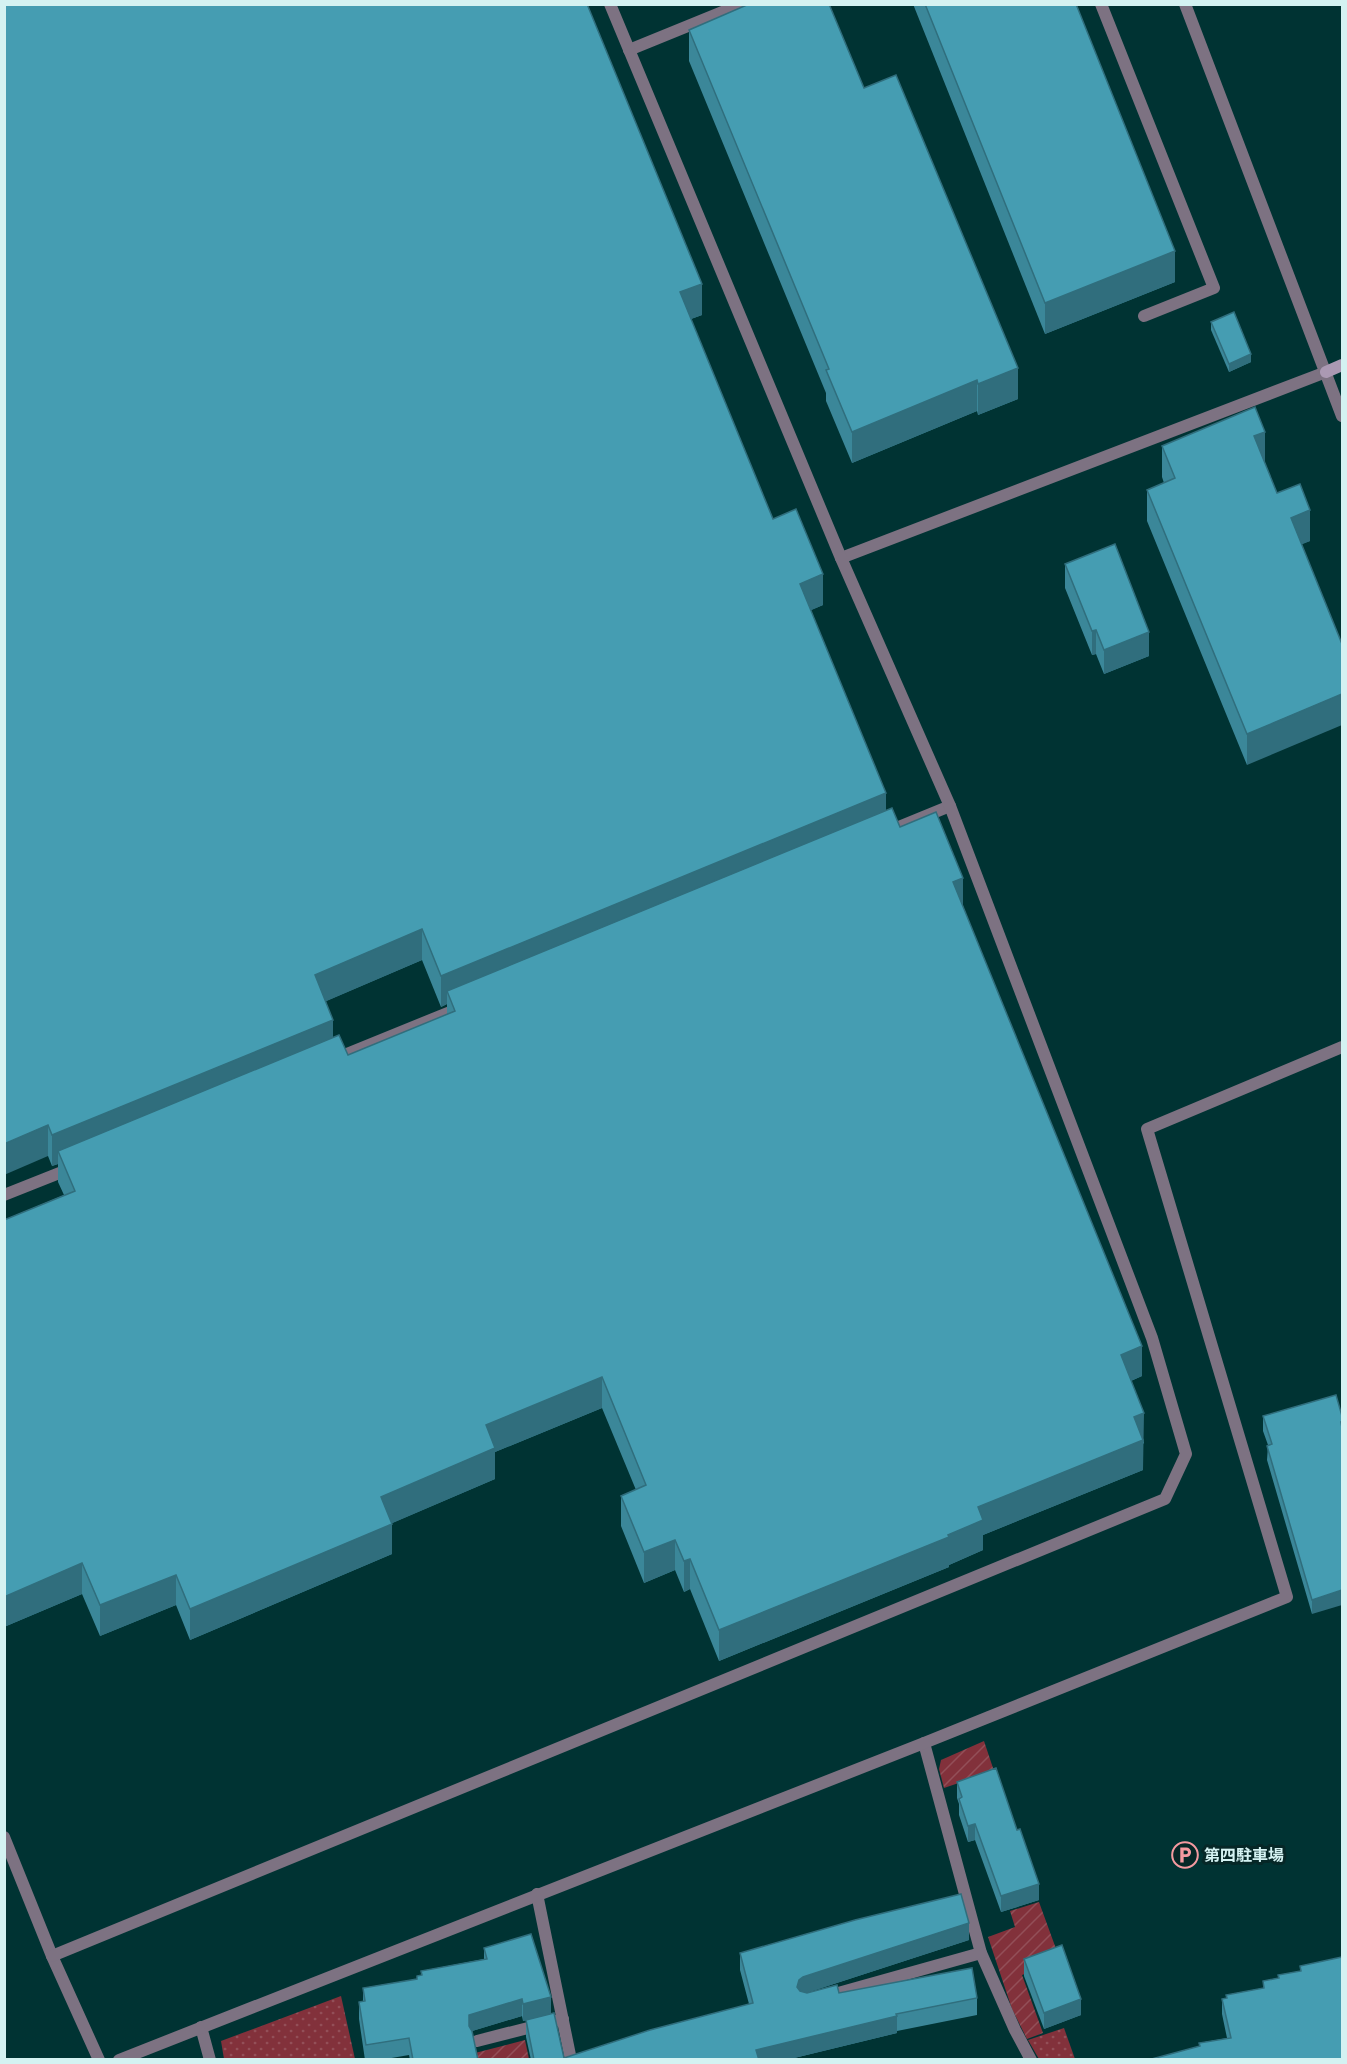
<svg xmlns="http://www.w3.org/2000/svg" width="1347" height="2064" viewBox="0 0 1347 2064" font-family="'Exo 2','Noto Sans JP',sans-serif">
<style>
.grass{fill:url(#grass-dots)}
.garden{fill:url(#garden-furrows)}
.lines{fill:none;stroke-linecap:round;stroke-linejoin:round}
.lane{stroke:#7d7282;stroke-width:12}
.street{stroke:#7d7282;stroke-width:12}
.secondary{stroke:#ab99b3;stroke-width:12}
.wall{fill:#3b8799;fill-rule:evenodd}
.shaded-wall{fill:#306e7d}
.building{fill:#459db2;stroke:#306e7d;stroke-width:1.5}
.labels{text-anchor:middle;stroke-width:6;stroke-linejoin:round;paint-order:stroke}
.poi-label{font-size:16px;font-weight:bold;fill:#d4f2f2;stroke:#062727;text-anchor:start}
</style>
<defs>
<pattern id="grass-dots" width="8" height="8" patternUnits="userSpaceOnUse" patternTransform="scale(1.5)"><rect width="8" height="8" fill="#82313b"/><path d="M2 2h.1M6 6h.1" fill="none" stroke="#934f58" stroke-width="1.8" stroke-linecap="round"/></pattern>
<pattern id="garden-furrows" width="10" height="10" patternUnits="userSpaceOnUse" patternTransform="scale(1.5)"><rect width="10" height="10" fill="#82313b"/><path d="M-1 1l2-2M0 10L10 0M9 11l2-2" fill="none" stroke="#934f58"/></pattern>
</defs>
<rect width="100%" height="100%" fill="#033"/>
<g class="grass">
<polygon points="341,1996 355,2059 224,2059 221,2041"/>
<polygon points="1064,2028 1075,2059 1039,2059 1028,2040"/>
</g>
<g class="garden">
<polygon points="984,1741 994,1771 944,1788 939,1769 941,1760"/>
<polygon points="1039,1902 1059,1957 1039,1969 1022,1975 1043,2033 1027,2039 1012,2009 988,1937 1015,1927 1010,1911"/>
<polygon points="525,2040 529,2059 476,2059 475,2053"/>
</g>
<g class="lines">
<g class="lane">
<polyline points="1101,4 1214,288 1144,316"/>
<polyline points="629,50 742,4"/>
<polyline points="841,558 1326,372"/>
<polyline points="884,833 950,806"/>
<polyline points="332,1060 460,1008"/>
<polyline points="4,1195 72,1168"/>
<polyline points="924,1743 981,1953 1015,2030 1031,2060"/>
<polyline points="4,1837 52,1956 99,2060"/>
<polyline points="52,1956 1165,1499 1186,1454 1152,1338 950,806 841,558 610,4"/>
<polyline points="477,2041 563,2019"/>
</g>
<g class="street">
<polyline points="1185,4 1342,416"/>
<polyline points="537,1894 571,2060"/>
<polyline points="824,1997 981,1953"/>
<polyline points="201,2027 210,2060"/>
<polyline points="119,2060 924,1743 1287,1597 1147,1129 1342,1047"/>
</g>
<polyline class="secondary" points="1326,372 1342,365"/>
</g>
<g class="wall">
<path d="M4,4L702,315L691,319L773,519L823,605L811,610L886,811L963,906L1142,1376L1131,1381L1144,1443L1143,1444V1470L983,1535V1550L949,1565V1567L719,1661L690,1589L684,1592L675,1570L644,1583L621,1526V1496L636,1490L602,1408L495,1452V1479L392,1523V1554L190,1640L176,1605L100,1636L82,1594L4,1627V1220L64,1195L58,1182V1164L52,1166L48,1156ZM422,960L441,1007L447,1004V1015L348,1055L333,1038L326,1001Z"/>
<polygon points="913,4 1076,4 1175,282 1045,334"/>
<polygon points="689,30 864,88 1018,399 978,415 977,411 852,463 826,401 826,393 689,61"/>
<polygon points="1211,322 1251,362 1229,372 1211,330"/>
<polygon points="1162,446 1265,463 1277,493 1310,541 1301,544 1247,765 1147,521 1147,490 1164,483 1162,477"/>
<polygon points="1065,564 1149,656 1104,674 1096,654 1092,655 1065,588"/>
<polygon points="1336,1395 1312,1614 1267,1460 1268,1445 1263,1431 1263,1416"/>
<polygon points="957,1782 1039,1900 1001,1912 975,1840 968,1842 959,1815 959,1804 957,1798"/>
<polygon points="969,1940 806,1993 839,1993 977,1998 977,2015 897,2031 897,2033 786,2060 531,2060 526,2037 526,2020 564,2058 749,2004 740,1970 740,1953"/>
<polygon points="484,1948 551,2014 523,2021 522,2016 472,2031 478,2060 410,2060 409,2055 380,2060 365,2060 359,2019 359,2002 363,2001 363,1988 417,1979 417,1976 421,1975 421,1971 484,1959"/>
<polygon points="1024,1959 1081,2015 1044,2029 1024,1976"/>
<polygon points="1300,1966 1342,2060 1199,2046 1199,2043 1227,2038 1222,2014 1222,1999 1226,1998 1226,1995 1263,1988 1263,1981 1278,1978 1278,1975 1300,1971"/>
</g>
<g class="shaded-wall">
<polygon points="1175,251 1175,282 1045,334 1045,303"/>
<polygon points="702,284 702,315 680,323 680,292"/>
<polygon points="1251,354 1251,362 1229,372 1229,364"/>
<polygon points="1018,368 1018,399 978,415 978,384"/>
<polygon points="977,380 977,411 852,463 852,432"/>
<polygon points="1265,432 1265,463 1254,467 1254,436"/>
<polygon points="1310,510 1310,541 1291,549 1291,518"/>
<polygon points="823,574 823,605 800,615 800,584"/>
<polygon points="1096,630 1096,654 1092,655 1092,631"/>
<polygon points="1149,632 1149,656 1104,674 1104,650"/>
<polygon points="1342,694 1342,725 1247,765 1247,734"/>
<polygon points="886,793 886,823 447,991 447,1004 441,1007 441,976"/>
<polygon points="963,878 963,909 953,882"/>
<polygon points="422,929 422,960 315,1006 315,975"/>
<polygon points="333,1020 333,1051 58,1151 58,1164 52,1166 52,1135"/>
<polygon points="48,1125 48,1156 4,1175 4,1144"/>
<polygon points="1142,1346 1142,1376 1121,1385 1121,1355"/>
<polygon points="602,1377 602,1408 495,1452 495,1479 381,1528 381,1497 486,1425"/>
<polygon points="1144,1413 1143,1470 983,1535 983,1550 949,1565 949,1567 719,1661 719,1630 948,1535 978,1507 1134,1417"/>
<polygon points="392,1524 392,1554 190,1640 190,1609"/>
<polygon points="675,1540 675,1570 644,1583 644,1552"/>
<polygon points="690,1559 690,1589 684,1592 684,1561"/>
<polygon points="82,1563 82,1594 4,1627 4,1597"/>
<polygon points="176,1575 176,1605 100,1636 100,1605"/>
<polygon points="1342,1590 1342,1605 1312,1614 1312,1600"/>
<polygon points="975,1824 975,1840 968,1842 968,1826"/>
<polygon points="1039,1884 1039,1900 1001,1912 1001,1896"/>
<polygon points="969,1923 969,1940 803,1994 799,1997 797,1987 799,1980 803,1977"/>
<polygon points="551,1997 551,2014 523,2021 523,2004"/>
<polygon points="522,1999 522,2016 469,2032 469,2015"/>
<polygon points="1081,1999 1081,2015 1044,2029 1044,2013"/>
<polygon points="897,2016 897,2033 786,2060 756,2060 756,2050"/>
</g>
<g class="building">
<polygon points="4,4 587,4 702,284 680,292 773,519 796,509 823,574 800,584 886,793 441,976 422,929 315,975 333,1020 52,1135 48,1125 4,1144"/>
<polygon points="749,4 829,4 864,88 896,75 1018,368 978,384 977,380 852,432 826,370 829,369 689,30"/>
<polygon points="925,4 1076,4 1175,251 1045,303"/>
<polygon points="1234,312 1251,354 1229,364 1211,322"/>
<polygon points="1255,407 1265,432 1254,436 1277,493 1300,484 1310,510 1291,518 1342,644 1342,694 1247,734 1147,490 1175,478 1162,446"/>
<polygon points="1115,544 1149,632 1104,650 1096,630 1092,631 1065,564"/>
<polygon points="892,808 900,827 936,812 963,878 953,882 1142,1346 1121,1355 1144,1413 1134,1417 1143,1440 978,1507 983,1520 948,1535 949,1537 719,1630 690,1559 684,1561 675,1540 644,1552 621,1496 646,1485 602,1377 486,1425 495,1448 381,1497 392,1524 190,1609 176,1575 100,1605 82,1563 4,1597 4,1220 75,1191 58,1151 339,1035 348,1055 455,1011 447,991"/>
<polygon points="1336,1395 1342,1416 1342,1422 1341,1422 1342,1428 1342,1590 1312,1600 1267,1446 1272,1444 1263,1416"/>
<polygon points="996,1768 1017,1830 1020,1829 1039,1884 1001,1896 975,1824 968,1826 959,1799 962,1797 957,1782"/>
<polygon points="961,1894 969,1923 803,1977 799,1980 797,1987 800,1991 807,1993 837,1985 839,1993 972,1968 977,1998 896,2014 897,2016 756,2050 759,2060 534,2060 526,2020 554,2013 564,2058 650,2030 753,2003 740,1953 855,1920"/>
<polygon points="531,1934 551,1997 523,2004 522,1999 469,2015 469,2026 472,2031 478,2060 413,2060 409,2038 366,2045 359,2002 365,2001 363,1988 417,1979 417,1976 422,1975 421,1971 487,1959 484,1948"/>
<polygon points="1062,1945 1081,1999 1044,2013 1024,1959"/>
<polygon points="1342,1957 1342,2060 1148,2060 1200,2046 1199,2043 1231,2038 1222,1999 1227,1998 1226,1995 1264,1988 1263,1981 1279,1978 1278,1975 1301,1971 1300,1966"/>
</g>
<defs>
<g id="parking-ring" transform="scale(1.35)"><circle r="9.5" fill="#062727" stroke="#f49aa0" stroke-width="1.5"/><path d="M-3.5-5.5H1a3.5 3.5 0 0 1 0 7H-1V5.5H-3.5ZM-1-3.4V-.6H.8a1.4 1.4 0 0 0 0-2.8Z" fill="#f49aa0"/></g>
</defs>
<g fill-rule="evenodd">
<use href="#parking-ring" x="1185" y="1855"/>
</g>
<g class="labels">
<g class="poi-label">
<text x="1204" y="1861">第四駐車場</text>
</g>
</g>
<rect width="1347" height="2064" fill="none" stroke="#d4f2f2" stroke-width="12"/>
</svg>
